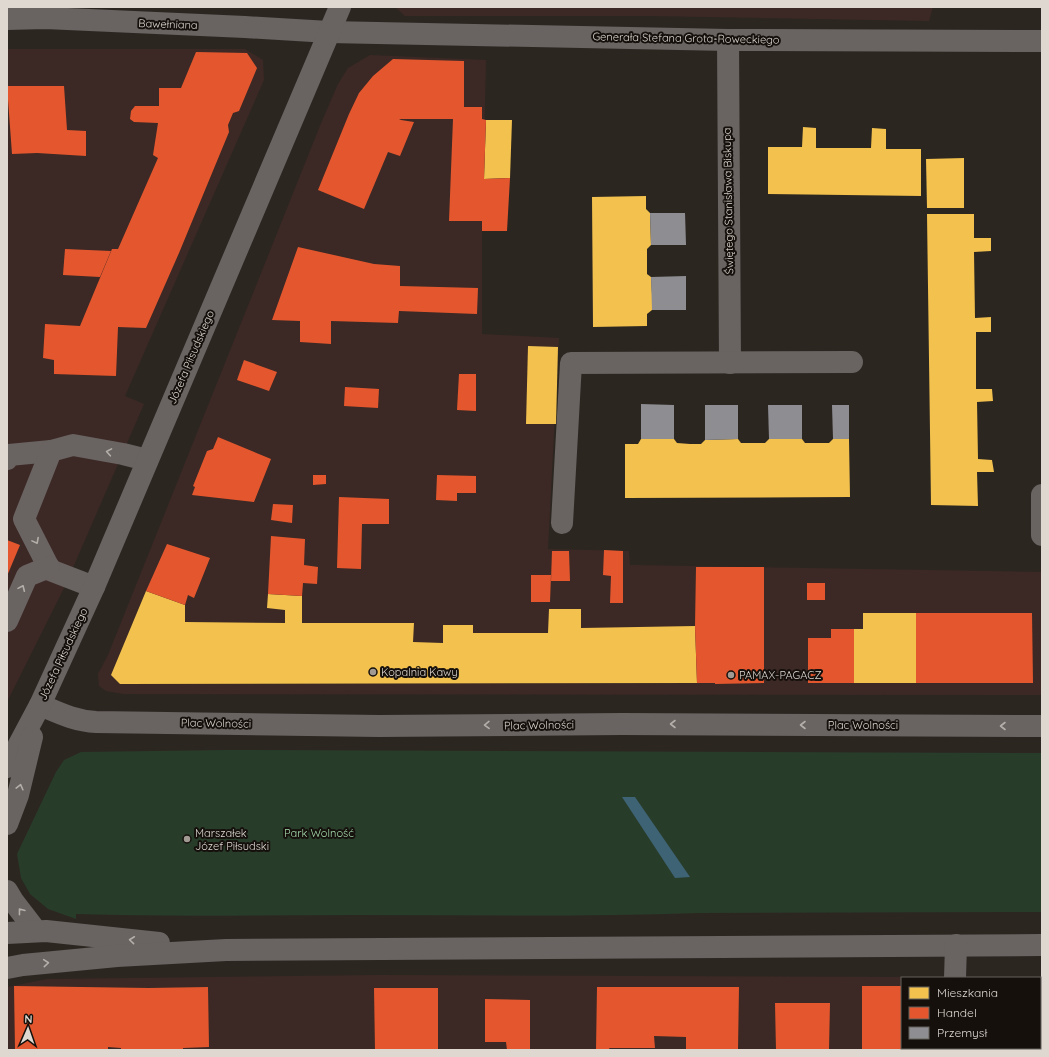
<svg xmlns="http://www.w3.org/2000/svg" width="1049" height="1057" viewBox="0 0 1049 1057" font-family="Quicksand,sans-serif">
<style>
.commercial{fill:#3c2925}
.green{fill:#283c2a}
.water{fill:#3e6375}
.homes{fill:#f2c14e}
.shops{fill:#e4572e}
.industry{fill:#8d8d92}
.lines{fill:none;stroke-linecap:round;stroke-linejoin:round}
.minor{stroke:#696361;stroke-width:22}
.oneway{stroke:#b5afaa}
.poi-dot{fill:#a09a93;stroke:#15100c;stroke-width:1.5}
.labels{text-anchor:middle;stroke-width:4;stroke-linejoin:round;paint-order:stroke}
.street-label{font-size:11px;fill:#ded8d1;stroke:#15100c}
.poi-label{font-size:11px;fill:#ded8d1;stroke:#15100c;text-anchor:start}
.park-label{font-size:11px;fill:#a6ddae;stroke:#15100c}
</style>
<rect width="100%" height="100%" fill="#2c2621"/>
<g class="commercial">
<polygon points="395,7 933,7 929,21 651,16 405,16"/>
<polygon points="7,49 245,49 263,60 264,80 125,396 144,404 65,586 7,702"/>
<polygon points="370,55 486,60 482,231 482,334 559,338 548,549 629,551 630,565 1042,572 1042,695 124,694 106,691 99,686 98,674 108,655 322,121 338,84 348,68"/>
<polygon points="379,975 909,977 913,978 902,978 902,1048 930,1048 930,1050 7,1050 7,987 47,979"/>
</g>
<path class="green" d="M226,750L1042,753V912L700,913C586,917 472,915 358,915C264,915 170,917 76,914V919L48,909L30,894L21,878L17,854L56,772L64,760L81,752Z"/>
<polygon class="water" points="622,797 635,797 690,877 675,878"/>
<g class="homes">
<polygon points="486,120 512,120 510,178 484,179"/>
<polygon points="803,127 816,128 816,148 871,148 872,128 886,129 886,149 921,149 921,196 768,194 768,147 802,147"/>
<polygon points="964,158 964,208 927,208 926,159"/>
<polygon points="646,196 646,209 650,213 651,245 647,249 647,274 651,277 652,294 652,310 647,314 647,326 593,327 592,197"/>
<polygon points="927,214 974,214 974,238 991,238 991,251 974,252 975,318 991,317 991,332 976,332 976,389 992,389 993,401 977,402 978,459 992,460 994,472 977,472 978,506 931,505"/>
<polygon points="528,346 558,347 556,424 526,424"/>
<polygon points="641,439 674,439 677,443 690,444 701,444 705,440 738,439 741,443 765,443 769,439 802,439 805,443 829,443 833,439 849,439 850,497 625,498 625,444 638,444"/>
<polygon points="146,591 185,605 185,622 285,623 285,610 267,608 268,594 302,596 302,623 414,623 413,642 443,643 443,625 473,625 473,633 548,633 549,609 581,609 581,628 695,626 697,683 120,684 111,675"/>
<polygon points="863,613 916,613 916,683 854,683 854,629 863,629"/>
</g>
<g class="shops">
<polygon points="196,52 247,53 257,68 239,111 233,113 228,125 229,132 179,253 146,328 118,327 116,376 54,374 54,360 43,358 45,324 80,326 112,249 118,249 158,158 153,155 158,123 134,122 130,119 131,111 135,106 159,106 159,88 181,88"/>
<polygon points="393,59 464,61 464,107 482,107 482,119 486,120 484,179 510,178 507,231 482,231 482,221 449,221 453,119 399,119 401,120 414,122 400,156 388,152 364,209 318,190 349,114 359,93 373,76"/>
<polygon points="7,86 64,86 67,130 86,131 86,156 37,153 12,154"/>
<polygon points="298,247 374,264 400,266 400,286 478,288 477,314 399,311 398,323 331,321 331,344 300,342 300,321 272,320"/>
<polygon points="65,249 111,251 100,277 63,275"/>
<polygon points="244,360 277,372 269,391 237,380"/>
<polygon points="459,374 476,374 476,411 457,410"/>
<polygon points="345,387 379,389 378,408 344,406"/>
<polygon points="218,437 271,459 254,502 192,495 195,487 193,486 207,451 213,449"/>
<polygon points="313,475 326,475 326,484 313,485"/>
<polygon points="437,475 476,476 476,493 457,493 457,501 436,500"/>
<polygon points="339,497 389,499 389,524 362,524 361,569 337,568"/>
<polygon points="273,504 293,505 292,523 271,520"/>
<polygon points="271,536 305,539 304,565 318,567 317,584 303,583 302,596 268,594"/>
<polygon points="7,540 20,545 7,576"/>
<polygon points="167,544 210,558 194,598 188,595 185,605 146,591"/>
<polygon points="604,550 623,551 623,603 610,603 611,576 603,575"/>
<polygon points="552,551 569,551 570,581 551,581"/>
<polygon points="696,567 764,567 764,683 715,684 715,683 697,683 695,626"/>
<polygon points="531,575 551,575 550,602 531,602"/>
<rect x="807" y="583" width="18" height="17"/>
<polygon points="916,613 1032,613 1033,683 916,683"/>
<polygon points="831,629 854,629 854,683 808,683 808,638 831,638"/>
<polygon points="14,986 149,988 208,987 209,1047 183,1048 183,1050 121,1050 121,1048 108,1047 108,1050 15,1050"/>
<polygon points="862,986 902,986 902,1048 917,1048 917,1050 862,1050"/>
<polygon points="597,987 739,987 738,1050 686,1050 686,1037 654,1036 655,1048 609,1048 610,1050 596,1050"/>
<polygon points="374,988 438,988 438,1050 375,1050"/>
<polygon points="485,999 530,1000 530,1050 507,1050 506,1042 485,1042"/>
<polygon points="775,1003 830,1003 829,1050 776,1050"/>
</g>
<g class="industry">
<polygon points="650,213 685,213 686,245 651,245"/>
<polygon points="686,276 686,310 652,310 651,277"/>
<polygon points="641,404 674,405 674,439 641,439"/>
<polygon points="705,405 738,405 738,439 705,440"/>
<polygon points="768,405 802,405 802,439 769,439"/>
<polygon points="832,405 849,405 849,439 833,439"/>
</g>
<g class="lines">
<g class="minor">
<polyline points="7,19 45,18 245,27 329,32 728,40 1042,41"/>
<polyline points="728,40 730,363"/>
<polyline points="7,459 9,455 51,451"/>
<polyline points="1042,495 1042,535"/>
<polyline points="562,523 571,363 852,362"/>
<polyline points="94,587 50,570 24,519 51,451 73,445 123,454 147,460"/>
<polyline points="7,621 27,576 49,567"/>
<path d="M40,705C59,713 75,721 96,722L379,726L622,724L1042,726"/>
<polyline points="7,767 40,705 94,587 340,7"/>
<polyline points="7,824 18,795 32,737"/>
<polyline points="7,891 13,901 36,931"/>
<polyline points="7,933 46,931 159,943"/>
<polyline points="7,968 23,965 117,956 226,950 1042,945"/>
<polyline points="955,978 956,945"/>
<polyline points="954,1048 954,1050"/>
</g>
</g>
<defs><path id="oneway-chevron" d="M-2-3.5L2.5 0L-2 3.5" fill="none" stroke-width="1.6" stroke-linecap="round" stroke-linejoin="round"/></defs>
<g class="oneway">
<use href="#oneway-chevron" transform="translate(109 452) rotate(-170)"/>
<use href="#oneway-chevron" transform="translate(36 541) rotate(62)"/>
<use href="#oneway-chevron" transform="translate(22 588) rotate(-66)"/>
<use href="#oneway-chevron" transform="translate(673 724) rotate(-180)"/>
<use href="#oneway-chevron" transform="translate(487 725) rotate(179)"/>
<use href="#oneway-chevron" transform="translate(803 725) rotate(-180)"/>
<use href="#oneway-chevron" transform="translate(1003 726) rotate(-180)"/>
<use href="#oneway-chevron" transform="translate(20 787) rotate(-76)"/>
<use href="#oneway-chevron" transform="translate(21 911) rotate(-128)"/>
<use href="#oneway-chevron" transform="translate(132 940) rotate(-174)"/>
<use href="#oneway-chevron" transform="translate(46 963) rotate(-5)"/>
</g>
<g class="poi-dot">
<circle cx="373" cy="672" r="4"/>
<circle cx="731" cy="675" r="4"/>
<circle cx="187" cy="839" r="4"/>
</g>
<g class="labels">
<g class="street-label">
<text transform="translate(168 24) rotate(2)" y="4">Bawełniana</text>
<text transform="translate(686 38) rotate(1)" y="4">Generała Stefana Grota-Roweckiego</text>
<text transform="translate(728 201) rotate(-91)" y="4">Świętego Stanisława Biskupa</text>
<text transform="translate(191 357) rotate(-67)" y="4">Józefa Piłsudskiego</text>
<text transform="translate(63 654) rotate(-65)" y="4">Józefa Piłsudskiego</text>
<text transform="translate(216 723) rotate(1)" y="4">Plac Wolności</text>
<text transform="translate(539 725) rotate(-1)" y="4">Plac Wolności</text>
<text x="863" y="729">Plac Wolności</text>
</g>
<g class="poi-label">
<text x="381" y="676">Kopalnia Kawy</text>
<text x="739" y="679">PAMAX-PAGACZ</text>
<text x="195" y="837">Marszałek<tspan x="195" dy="13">Józef Piłsudski</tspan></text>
</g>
<g class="park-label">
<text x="319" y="837">Park Wolność</text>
</g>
</g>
<rect width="1049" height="1057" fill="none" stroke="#ded8d1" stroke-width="16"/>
<rect x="901" y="977" width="140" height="72" fill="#15100c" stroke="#65605b"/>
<rect x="909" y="987" width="20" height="12" fill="#f2c14e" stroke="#65605b"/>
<text x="937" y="997" font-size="12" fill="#ded8d1">Mieszkania</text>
<rect x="909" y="1007" width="20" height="12" fill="#e4572e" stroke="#65605b"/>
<text x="937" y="1017" font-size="12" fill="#ded8d1">Handel</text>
<rect x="909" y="1027" width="20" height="12" fill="#8d8d92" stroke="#65605b"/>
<text x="937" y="1037" font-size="12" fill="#ded8d1">Przemysł</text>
<g transform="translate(28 1029) rotate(2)" stroke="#15100c" stroke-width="3" paint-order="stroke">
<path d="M0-3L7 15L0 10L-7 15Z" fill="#ded8d1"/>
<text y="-6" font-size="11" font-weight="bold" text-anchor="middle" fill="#ded8d1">N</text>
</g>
</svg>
